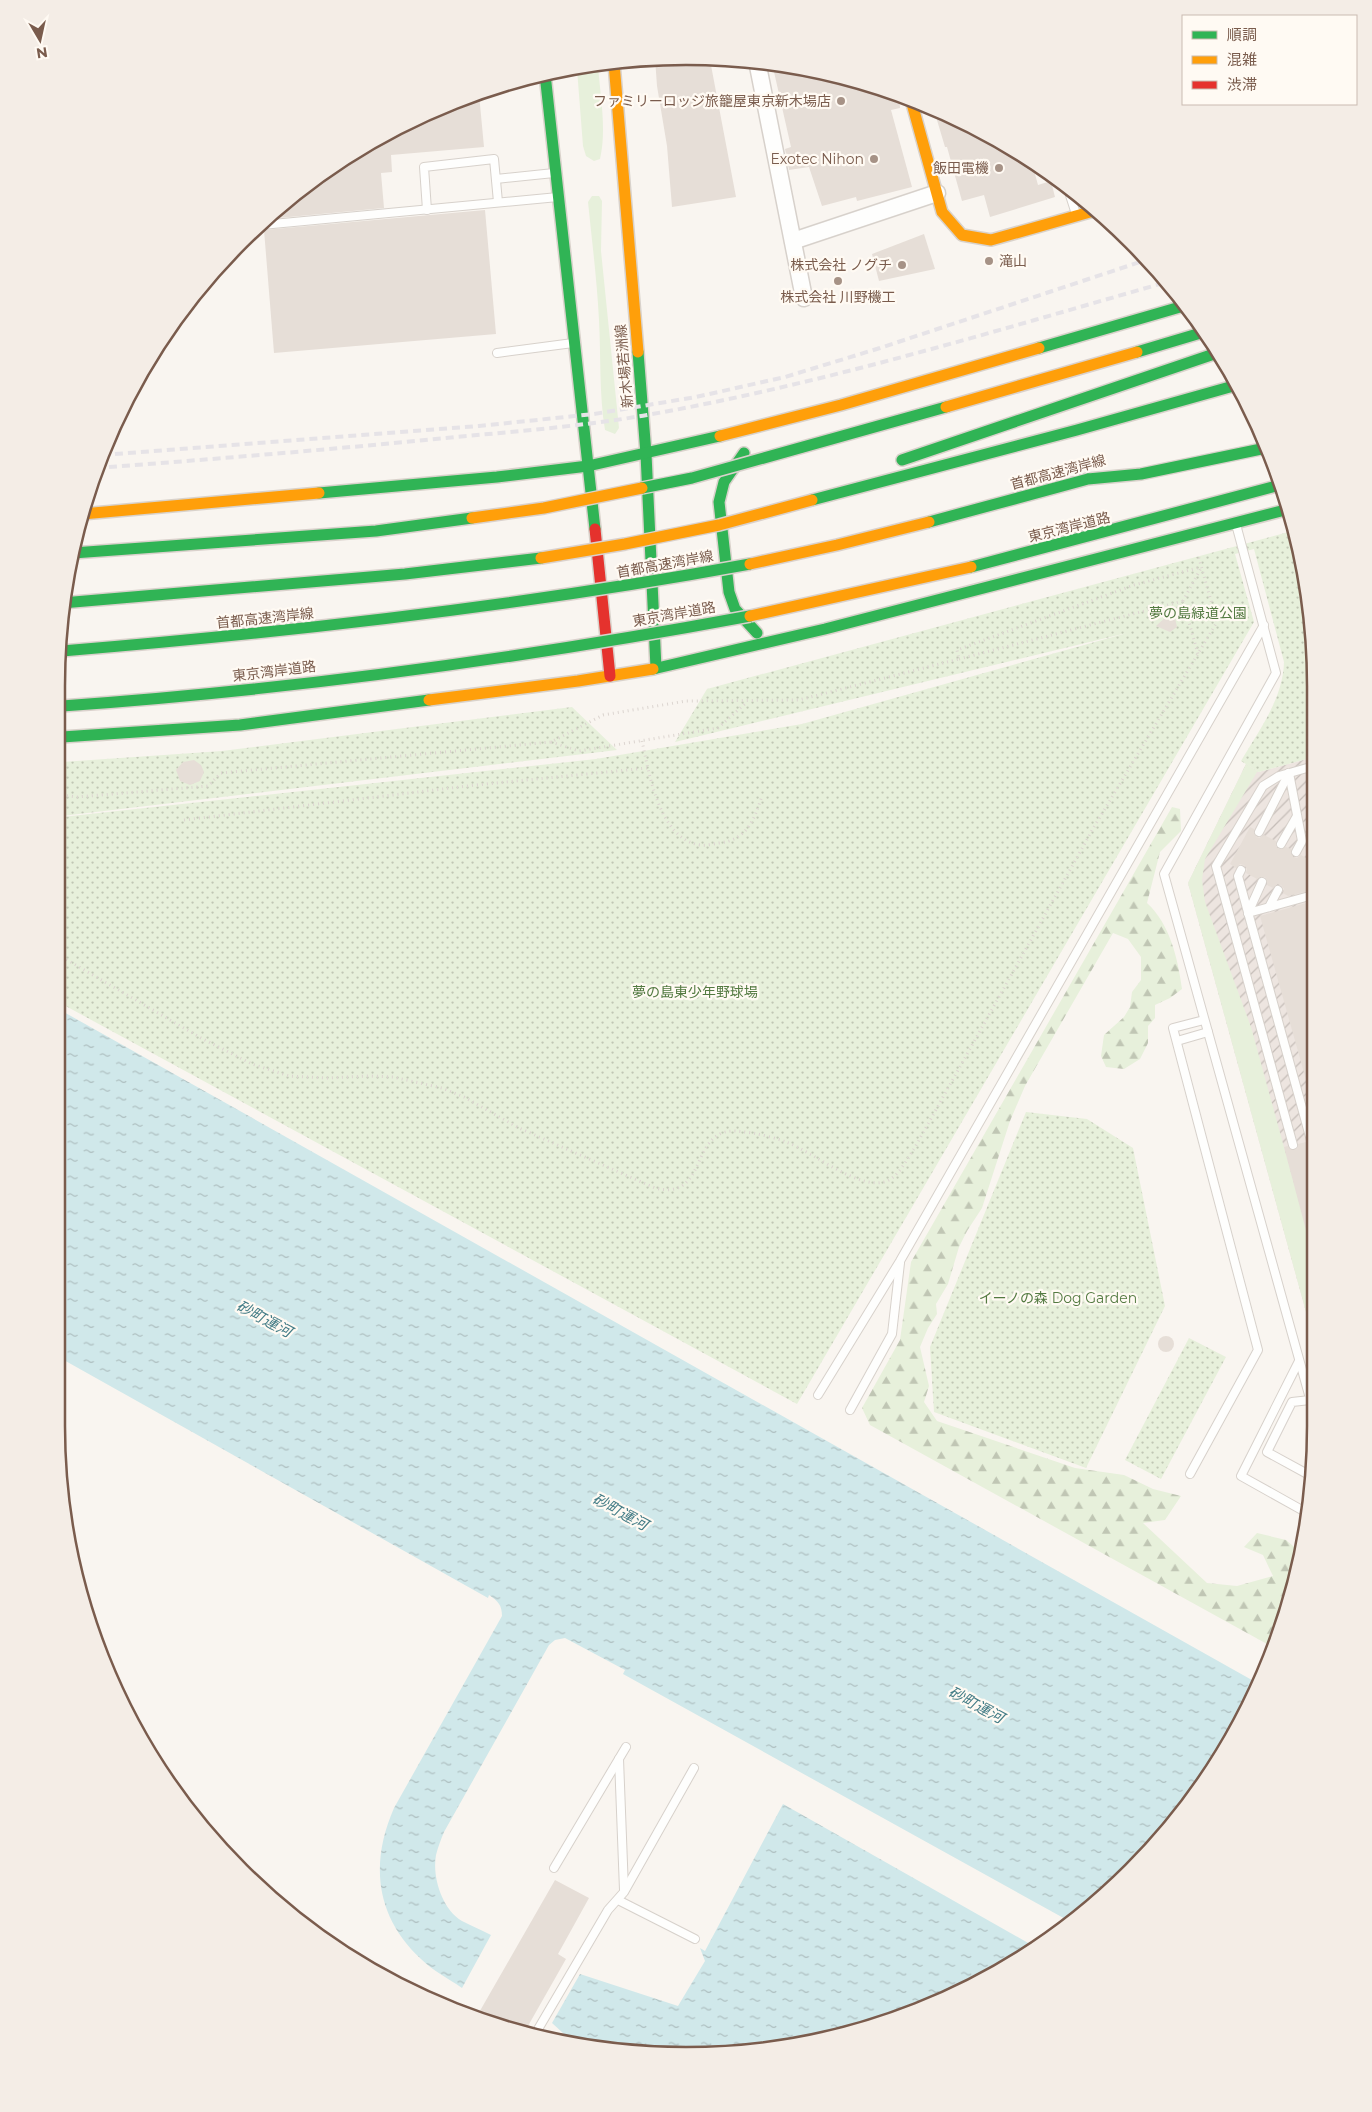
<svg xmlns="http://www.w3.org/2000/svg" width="1372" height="2112" viewBox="0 0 1372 2112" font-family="Montserrat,'Noto Sans JP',sans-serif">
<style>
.industrial{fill:url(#industrial-furrows)}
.grass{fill:#e7f0db}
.forest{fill:url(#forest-firs)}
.park{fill:url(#park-dots)}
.water{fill:url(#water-ripples)}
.building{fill:#e6ded7}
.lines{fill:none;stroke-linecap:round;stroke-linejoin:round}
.lane-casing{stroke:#d7d1cb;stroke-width:10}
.street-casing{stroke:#d7d1cb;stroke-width:19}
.fast-casing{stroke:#d9d2cb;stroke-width:14}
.slow-casing{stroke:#d9d2cb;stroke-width:14}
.jam-casing{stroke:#d9d2cb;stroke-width:14}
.path{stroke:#dcd5d0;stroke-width:3;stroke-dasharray:1 4;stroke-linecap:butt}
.lane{stroke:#fefefd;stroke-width:8}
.street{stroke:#fefefd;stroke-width:16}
.fast{stroke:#30b455;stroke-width:11}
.slow{stroke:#ff9f0a;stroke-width:11}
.jam{stroke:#e5322d;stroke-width:11}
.rail{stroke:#e6e3e7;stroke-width:4;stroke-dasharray:8 5;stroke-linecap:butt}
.fast-bridge-casing{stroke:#dad1cc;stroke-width:14;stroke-linecap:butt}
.slow-bridge-casing{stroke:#dad1cc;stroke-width:14;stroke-linecap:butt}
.fast-bridge{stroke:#30b455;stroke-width:11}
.slow-bridge{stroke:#ff9f0a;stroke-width:11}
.poi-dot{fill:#a69286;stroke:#fffaf3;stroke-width:2}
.labels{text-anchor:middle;stroke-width:4.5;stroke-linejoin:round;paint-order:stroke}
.poi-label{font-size:14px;fill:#7a5c4d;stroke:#fffaf3;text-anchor:end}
.street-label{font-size:14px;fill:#7a5c4d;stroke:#fffaf3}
.park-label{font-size:14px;fill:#537a41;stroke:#fffaf3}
.water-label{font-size:15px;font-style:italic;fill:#437c86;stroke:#fffaf3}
.rim{fill:none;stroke:#7a5c4d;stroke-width:2.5}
</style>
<defs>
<pattern id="industrial-furrows" width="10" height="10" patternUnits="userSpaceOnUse" patternTransform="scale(1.25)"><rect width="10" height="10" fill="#ede5e0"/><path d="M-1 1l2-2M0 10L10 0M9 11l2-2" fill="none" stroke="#c5bdb8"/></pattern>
<pattern id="forest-firs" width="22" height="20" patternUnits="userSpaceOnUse" patternTransform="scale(1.25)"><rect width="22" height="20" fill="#e7f0db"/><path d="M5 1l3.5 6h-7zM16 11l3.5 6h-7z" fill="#c0c6b4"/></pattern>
<pattern id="park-dots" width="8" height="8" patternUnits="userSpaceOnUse" patternTransform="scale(1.25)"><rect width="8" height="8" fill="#e7f0db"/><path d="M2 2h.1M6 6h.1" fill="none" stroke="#c0c6b4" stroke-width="1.8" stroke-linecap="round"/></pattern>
<pattern id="water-ripples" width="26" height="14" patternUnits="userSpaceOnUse" patternTransform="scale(1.25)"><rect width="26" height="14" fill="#d0e8ea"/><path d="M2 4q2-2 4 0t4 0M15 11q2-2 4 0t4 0" fill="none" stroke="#aebfc0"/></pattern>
</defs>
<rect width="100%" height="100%" fill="#f9f5f0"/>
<polygon class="industrial" points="1314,757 1311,1330 1188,883 1246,764 1259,772"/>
<g class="grass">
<path d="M598,65C600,95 607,130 600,159L594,161L586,156L583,146L577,69Z"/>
<path d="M592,196H599L602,201L601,251L619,428L615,434L605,430C599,394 601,357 599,320C597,281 592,241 588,202Z"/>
<polygon points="1246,764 1259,772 1257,772 1205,859 1202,880 1205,902 1251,1027 1312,1249 1311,1330 1188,883"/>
</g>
<path class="forest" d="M1172,807L1180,809L1181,831L1160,852L1147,903C1170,924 1178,959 1182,989L1170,998L1155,1005V1018L1148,1026V1043L1140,1059L1124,1069L1106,1067L1101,1056L1104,1035L1124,1017L1130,1007L1132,992L1141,980V957L1128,939L1113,933L1025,1086L1010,1121L982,1208L967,1231L959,1247L948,1284L936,1304L937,1314L928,1328L920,1347L929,1386L924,1402L937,1421L1075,1468L1124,1475L1153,1489L1181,1496L1165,1520L1143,1523L1207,1583L1237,1586L1273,1576L1263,1555L1244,1547L1257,1533L1286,1540L1299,1551L1279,1627L1267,1644L870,1425L862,1408L900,1340L911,1262Z"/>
<g class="park">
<path d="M1296,530L1314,645V757L1259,772L1241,761C1259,730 1283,699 1284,662L1254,549L1235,554L1254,622L797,1404L62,1004V817L596,759L802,724L1127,633L675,742L707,689Z"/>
<polygon points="572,707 617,750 62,816 62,762 222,751"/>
<polygon points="1026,1112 1087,1119 1133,1148 1165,1306 1086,1468 934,1412 930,1347"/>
<polygon points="1189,1338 1226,1357 1161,1479 1125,1460"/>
</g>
<g class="water">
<path d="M62,1011L1259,1684L1231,1741L1160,1841L1069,1921L623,1674L625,1670L565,1638L555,1640L549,1645L444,1832C441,1839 438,1847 436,1855C432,1877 442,1909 462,1921C471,1926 482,1930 491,1935L462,1988C449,1979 432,1970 421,1959C375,1916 370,1863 394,1808L502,1616C502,1605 498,1601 489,1595L488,1598L62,1359Z"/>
<polygon points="783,1804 1037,1948 964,1991 849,2034 686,2056 576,2045 552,2023 580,1974 678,2006 705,1961 700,1948 705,1951"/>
</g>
<g class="building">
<polygon points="655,58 710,60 736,197 672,207 667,146 657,86"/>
<polygon points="772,63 888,90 899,94 900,108 891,110 912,187 857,201 856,197 822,206 809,167 789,170 785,149 791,147"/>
<polygon points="479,94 484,147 391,155 392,172 381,173 384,208 268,219 302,187 407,121"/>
<polygon points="934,110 1001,140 1032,163 1038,185 1051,181 1055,197 990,217 984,195 962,201 947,147 945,147"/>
<polygon points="485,210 496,334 274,353 264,230"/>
<polygon points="924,234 935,269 879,281 872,254"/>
<polygon points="1167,616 1175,618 1177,627 1170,632 1156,626"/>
<polygon points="194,760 201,765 204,772 200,781 190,785 180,781 176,770 183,762"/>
<polygon points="1250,827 1254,829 1256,837 1260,838 1264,835 1276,841 1276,846 1279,849 1286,847 1291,849 1293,857 1297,858 1301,855 1313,862 1313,890 1288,896 1283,893 1284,889 1281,885 1277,884 1273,888 1267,885 1267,881 1265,877 1261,877 1257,879 1246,873 1247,869 1244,865 1240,864 1236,868 1230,864"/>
<polygon points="1313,901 1312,1086 1308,1087 1260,916"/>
<polygon points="1306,1142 1308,1148 1312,1150 1312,1233 1307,1234 1284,1147 1288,1146 1294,1150 1297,1149 1298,1144"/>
<circle cx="1166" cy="1344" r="8"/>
<polygon points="555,1880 589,1898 558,1954 566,1959 524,2033 493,2025 477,2016"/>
</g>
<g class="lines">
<g class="lane-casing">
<g id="lane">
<polyline points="496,179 554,173"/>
<polyline points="1068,189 1076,214"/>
<polyline points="427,210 424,167 494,159 498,202"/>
<polyline points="262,225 558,197"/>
<polyline points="497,353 573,343"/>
<polyline points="1237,528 1276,673 1164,874 1311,1402"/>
<polyline points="1289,773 1302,841 1296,852"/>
<polyline points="1259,832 1289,773"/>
<polyline points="1281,844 1297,816"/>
<polyline points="1241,870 1238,876 1312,1144"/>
<polyline points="1269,907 1278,890"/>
<polyline points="1248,913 1313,895"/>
<polyline points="1248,913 1262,882"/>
<polyline points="1177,1041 1208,1032"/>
<polyline points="1293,1145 1216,866 1263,786 1279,776 1314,766"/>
<polyline points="1299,1361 1241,1476 1309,1514"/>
<polyline points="818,1395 900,1261 1264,625"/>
<polyline points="1310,1400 1292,1402 1267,1452 1311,1476"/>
<polyline points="850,1410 892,1334 900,1263"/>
<polyline points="1190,1474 1258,1350 1173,1028 1204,1020"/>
<polyline points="619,1759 624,1890"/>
<polyline points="554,1868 626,1747"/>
<polyline points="618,1900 695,1939"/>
<polyline points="534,2036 608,1910 624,1892 694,1768"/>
</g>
</g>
<g class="street-casing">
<g id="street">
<polyline points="757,61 804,298"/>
<polyline points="793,241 937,193"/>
</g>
</g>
<g class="fast-casing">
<g id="fast">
<polyline points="545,74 595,529"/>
<polyline points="1039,348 1187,305"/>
<polyline points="638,352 646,454 656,668"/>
<polyline points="744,453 724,482 719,502 729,592 735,609 757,633"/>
<polyline points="902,460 1217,353"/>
<polyline points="1088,479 1141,474 1266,448"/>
<polyline points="319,493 497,477 588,466 720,436"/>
<polyline points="812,500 1077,430 1237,385"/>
<polyline points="653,669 825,629 1289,509"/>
<polyline points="62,737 240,725 429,700"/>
</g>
</g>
<g class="slow-casing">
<g id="slow">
<polyline points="614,63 638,352"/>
<polyline points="911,100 942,212 962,235 991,240 1097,210"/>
<polyline points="720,436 841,405 1039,348"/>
<polyline points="82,514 319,493"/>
<polyline points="429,700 578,681 653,669"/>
</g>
</g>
<g class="jam-casing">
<polyline id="jam" points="595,529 610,676"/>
</g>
<g class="path">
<polyline points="1183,601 1201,568"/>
<polyline points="1308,604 1312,642 1314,647"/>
<polyline points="959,659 1183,601 1198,654"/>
<path d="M642,741C649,773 659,839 700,845C706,846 713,844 719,843C747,840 754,820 762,796"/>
<polyline points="551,742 579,751 718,728 747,702"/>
<polyline points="62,795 77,797 208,786 221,773 551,742 603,715 686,701 799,700 959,659 957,650 1134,585 1201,567"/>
<polyline points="184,820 476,785 647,768"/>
<path d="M62,957L201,1038L252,1064L289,1076L326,1078L369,1076L393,1077L442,1088L464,1097L519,1128L655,1188C703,1200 692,1145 722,1133C733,1129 742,1132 753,1133C763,1135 776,1138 786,1142C812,1151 860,1192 887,1181C899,1176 907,1159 914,1149L1094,827L1217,622L1198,555"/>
</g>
<use href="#lane" class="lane"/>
<use href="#street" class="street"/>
<use href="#fast" class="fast"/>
<use href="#slow" class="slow"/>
<use href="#jam" class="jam"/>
<g class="rail">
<polyline points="102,455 479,426 594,414 696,397 785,377 880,348 1146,260"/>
<path d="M96,468C216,459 336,449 456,437C520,431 584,426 647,415C823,384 995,331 1167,282"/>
</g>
<g class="fast-bridge-casing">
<g id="fast-bridge">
<polyline points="1137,352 1204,332"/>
<polyline points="642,488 692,478 946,407"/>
<polyline points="929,522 1088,479"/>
<polyline points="73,553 376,531 472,518"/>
<polyline points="971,567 1280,485"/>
<polyline points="62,603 405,574 541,558"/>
<path d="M62,651C293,632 522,606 750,564"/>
<path d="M62,706C291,690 524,658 750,616"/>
</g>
</g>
<g class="slow-bridge-casing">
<g id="slow-bridge">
<polyline points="946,407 1137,352"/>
<polyline points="472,518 544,508 642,488"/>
<polyline points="541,558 625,544 719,525 812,500"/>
<polyline points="750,564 837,545 929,522"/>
<polyline points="750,616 971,567"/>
</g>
</g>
<use href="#fast-bridge" class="fast-bridge"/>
<use href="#slow-bridge" class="slow-bridge"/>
</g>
<g class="poi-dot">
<circle cx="841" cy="101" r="5"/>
<circle cx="874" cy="159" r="5"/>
<circle cx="999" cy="168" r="5"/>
<circle cx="989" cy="261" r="5"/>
<circle cx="902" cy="265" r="5"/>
<circle cx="838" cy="281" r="5"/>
</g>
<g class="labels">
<g class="poi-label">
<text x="831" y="106">ファミリーロッジ旅籠屋東京新木場店</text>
<text x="864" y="164">Exotec Nihon</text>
<text x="989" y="173">飯田電機</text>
<text x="999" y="266" text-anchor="start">滝山</text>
<text x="892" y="270">株式会社 ノグチ</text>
<text x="838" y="302" text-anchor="middle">株式会社 川野機工</text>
</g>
<g class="street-label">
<text transform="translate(624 366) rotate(-95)" y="5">新木場若洲線</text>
<text transform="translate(1058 472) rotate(-15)" y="5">首都高速湾岸線</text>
<text transform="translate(1069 527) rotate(-14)" y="5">東京湾岸道路</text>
<text transform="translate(665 564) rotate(-10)" y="5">首都高速湾岸線</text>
<text transform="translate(674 614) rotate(-10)" y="5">東京湾岸道路</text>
<text transform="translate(265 618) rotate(-6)" y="5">首都高速湾岸線</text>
<text transform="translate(274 671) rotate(-7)" y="5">東京湾岸道路</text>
</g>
<g class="park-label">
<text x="1198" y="618">夢の島緑道公園</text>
<text x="695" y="997">夢の島東少年野球場</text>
<text x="1058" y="1303">イーノの森 Dog Garden</text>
</g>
<g class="water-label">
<text transform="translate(264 1319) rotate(28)" y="5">砂町運河</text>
<text transform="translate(620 1512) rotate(28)" y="5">砂町運河</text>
<text transform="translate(976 1705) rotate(28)" y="5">砂町運河</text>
</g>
</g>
<path d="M0 0H1372V2112H0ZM686 65H686A621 621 0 0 1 1307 686V1426A621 621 0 0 1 686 2047H686A621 621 0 0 1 65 1426V686A621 621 0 0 1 686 65Z" fill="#f4ede6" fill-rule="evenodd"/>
<path class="rim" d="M686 65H686A621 621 0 0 1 1307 686V1426A621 621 0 0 1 686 2047H686A621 621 0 0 1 65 1426V686A621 621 0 0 1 686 65Z"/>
<rect x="1182" y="15" width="175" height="90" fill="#fffaf3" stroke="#cabbb1"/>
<rect x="1192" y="31" width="25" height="8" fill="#30b455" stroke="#cabbb1"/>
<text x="1227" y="40" font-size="15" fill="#7a5c4d">順調</text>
<rect x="1192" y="56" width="25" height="8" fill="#ff9f0a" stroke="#cabbb1"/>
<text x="1227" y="65" font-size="15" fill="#7a5c4d">混雑</text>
<rect x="1192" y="81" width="25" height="8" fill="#e5322d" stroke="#cabbb1"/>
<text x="1227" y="90" font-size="15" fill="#7a5c4d">渋滞</text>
<g transform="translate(40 40) rotate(171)" stroke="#fffaf3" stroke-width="4" paint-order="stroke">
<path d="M0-4L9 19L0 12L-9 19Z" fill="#7a5c4d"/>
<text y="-8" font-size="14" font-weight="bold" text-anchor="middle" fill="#7a5c4d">N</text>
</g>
</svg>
